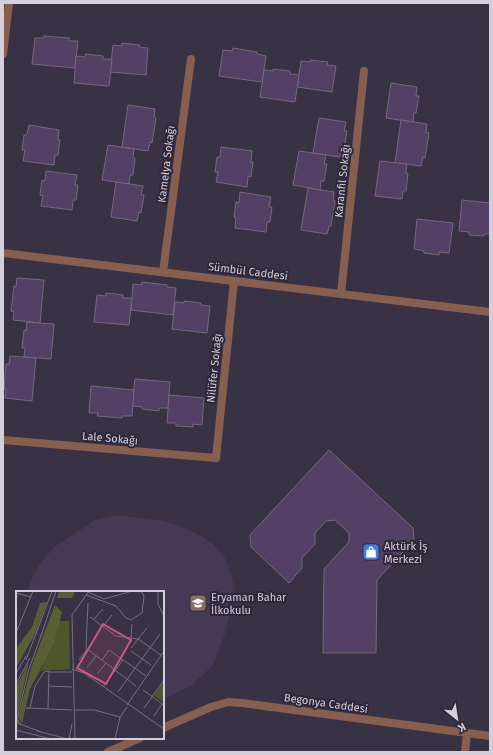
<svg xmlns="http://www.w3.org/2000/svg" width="493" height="755" viewBox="0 0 493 755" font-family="'Fira Sans',sans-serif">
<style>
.built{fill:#453953}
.building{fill:#543f65;stroke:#75697f}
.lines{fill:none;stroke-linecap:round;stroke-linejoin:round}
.minor{stroke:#875f50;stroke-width:8}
.tertiary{stroke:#875f50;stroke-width:8}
.labels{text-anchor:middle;stroke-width:4;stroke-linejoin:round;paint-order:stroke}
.street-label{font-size:11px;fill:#d4cfdc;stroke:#2f273a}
.poi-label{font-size:11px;fill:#d4cfdc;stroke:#2f273a;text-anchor:start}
.inset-road{fill:none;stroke:#777081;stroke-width:1}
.view{fill:#c85888;fill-opacity:0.15;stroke:#c85888;stroke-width:2}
.inset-edge{fill:none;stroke:#d4cfdc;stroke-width:2}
</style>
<rect width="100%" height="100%" fill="#393144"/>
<polygon class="built" points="117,515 160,520 177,525 194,532 213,544 224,556 231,574 235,590 226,631 213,665 192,685 163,700 163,592 27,592 31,580 40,564 54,547 95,520"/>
<g class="building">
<polygon points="44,36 69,38 69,41 78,41 75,68 32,64 35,38 44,38"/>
<polygon points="122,43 140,45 139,47 148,48 146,75 110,72 113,45 122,46"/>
<polygon points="233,48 257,52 257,54 266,56 262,82 219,76 223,50 232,51"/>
<polygon points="86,54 103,56 103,59 112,59 109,86 74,83 76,56 85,57"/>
<polygon points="310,60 328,62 327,65 336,66 332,92 297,87 301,61 310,62"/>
<polygon points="273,69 290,71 290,74 299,75 295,102 260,97 264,70 273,71"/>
<polygon points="391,83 417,87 416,96 419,96 416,113 414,113 413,122 386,118"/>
<polygon points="128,105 155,109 154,117 156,118 152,143 150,142 148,151 122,147"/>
<polygon points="319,118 346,122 344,131 347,131 344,148 342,148 340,157 313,153"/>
<polygon points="401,120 427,124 426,132 429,133 425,158 423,157 421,166 395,163"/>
<polygon points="29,125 59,130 58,140 60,140 58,155 55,155 54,165 23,161 25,150 22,150 24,135 27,135"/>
<polygon points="108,145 134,149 133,158 135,158 133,175 130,175 129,184 102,180"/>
<polygon points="221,147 252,151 251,162 253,162 251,177 248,176 247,187 216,182 218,172 215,172 217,157 220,157"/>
<polygon points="299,151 326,155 324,164 327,164 324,181 321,181 320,190 293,185"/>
<polygon points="380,161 407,164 406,173 408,174 406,191 403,191 402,199 375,196"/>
<polygon points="46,171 77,175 75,185 78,185 76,200 73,200 72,210 41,206 43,196 40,195 42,180 45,181"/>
<polygon points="116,182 143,186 141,195 144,195 141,213 139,212 137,221 111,217"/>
<polygon points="308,188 334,192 333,201 335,201 331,226 329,226 327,234 301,230"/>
<polygon points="240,192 271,197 269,207 272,207 270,222 267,222 266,232 235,228 236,218 234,217 236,202 239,203"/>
<polygon points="462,200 490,203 490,234 484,234 484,236 469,235 469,232 459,231"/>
<polygon points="417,219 453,223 449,253 439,252 439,255 424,253 424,251 414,249"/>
<polygon points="17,278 44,280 40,323 13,320 14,312 11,311 14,286 16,287"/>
<polygon points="142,282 167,285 167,287 176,288 173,315 131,310 133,284 142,285"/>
<polygon points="106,293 123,295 123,298 132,298 129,325 94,322 97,295 106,296"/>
<polygon points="184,301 201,303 201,305 210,306 207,333 172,329 175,302 184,303"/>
<polygon points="27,322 54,324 51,359 24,357 25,348 22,348 24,330 26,331"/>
<polygon points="10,356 36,358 32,401 5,398 6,389 4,389 6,364 9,364"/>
<polygon points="135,379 170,382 168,408 159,408 159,411 142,409 142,407 132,406"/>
<polygon points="91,386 134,390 132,416 122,416 122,418 97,416 98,413 89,413"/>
<polygon points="169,395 204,398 202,425 193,424 193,427 176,426 176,423 167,423"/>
<polygon points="329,450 413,528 414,540 377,580 376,653 323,653 324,569 349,542 349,533 335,520 326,521 315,533 315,544 302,558 302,568 289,583 251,547 250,535"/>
</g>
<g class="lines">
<g class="minor">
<polyline points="163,272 191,59"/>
<polyline points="341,294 364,71"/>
<polyline points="3,440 216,458 234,281"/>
<polyline points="465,752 467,733"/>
</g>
<g class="tertiary">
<polyline points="3,54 9,3"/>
<polyline points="3,253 490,312"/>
<polyline points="163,728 211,707 228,702 242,703 490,736"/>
<polyline points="108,752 140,738"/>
</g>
</g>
<defs>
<g id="shop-square" transform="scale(0.9)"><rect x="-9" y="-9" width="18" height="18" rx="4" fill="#3f7fe0" stroke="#2f273a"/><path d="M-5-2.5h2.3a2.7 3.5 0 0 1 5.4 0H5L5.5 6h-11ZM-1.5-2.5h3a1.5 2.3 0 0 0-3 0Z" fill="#fff"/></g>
<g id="school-square" transform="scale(0.9)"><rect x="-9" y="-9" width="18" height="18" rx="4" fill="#8d6e63" stroke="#2f273a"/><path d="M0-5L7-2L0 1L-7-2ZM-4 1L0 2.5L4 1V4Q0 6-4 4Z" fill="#fff"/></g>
</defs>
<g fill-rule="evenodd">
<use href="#shop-square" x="371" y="552"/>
<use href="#school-square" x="198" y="603"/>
</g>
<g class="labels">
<g class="street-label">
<text transform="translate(166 164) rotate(-83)" y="4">Kamelya Sokağı</text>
<text transform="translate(342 181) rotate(-84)" y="4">Karanfil Sokağı</text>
<text transform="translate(248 271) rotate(7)" y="4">Sümbül Caddesi</text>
<text transform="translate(214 368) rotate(-84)" y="4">Nilüfer Sokağı</text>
<text transform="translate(110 438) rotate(5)" y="4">Lale Sokağı</text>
<text transform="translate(326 703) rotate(8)" y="4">Begonya Caddesi</text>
</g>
<g class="poi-label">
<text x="384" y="550">Aktürk İş<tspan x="384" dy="13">Merkezi</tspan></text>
<text x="211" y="601">Eryaman Bahar<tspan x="211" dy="13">İlkokulu</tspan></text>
</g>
</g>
<g transform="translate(16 591)">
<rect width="148" height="148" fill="#393144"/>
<path d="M43,30H53L54,78L24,80L38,53ZM148,90V110H145L138,104Z" fill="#4e562c"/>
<path d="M43,0H59L56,7H41ZM31,11L19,43L0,77V58L16,36L24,12ZM39,14L46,21L38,53L14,98L6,132L2,126L16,74ZM13,71L0,128L5,134L0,133V96Z" fill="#586033"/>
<path class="inset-road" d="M142,0V13L148,25M72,1L88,8L116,0M0,2L15,6M70,4L100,15L110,27L115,29L126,22L128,5L125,0M72,12L70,57L120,95M74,26L100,45L122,48L145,64M78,28L87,18M87,35L96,24M0,42L17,0M25,45L40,0M115,47L116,33M115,57L131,37M115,60L135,74M10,69L36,0M63,69L71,58M86,69L93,59L130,85M71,77L80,65M56,78L68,82L148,138M0,82L10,65M81,83L90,72M0,93L14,67M33,95L56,96M87,96L107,69M127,99L148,114M102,101L144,43M111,114L148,60M10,117L56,119M14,117L19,95L28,81L34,80M32,117L33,81H56M128,117L148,89M59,119H78L104,126M138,125L146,113M0,139L35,148M21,140L52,148M25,141L4,133L1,127L13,78L26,42M53,148L56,133M59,148L56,24L73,0M99,148L104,126L111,116"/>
<path class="view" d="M87,33L115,49L90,93L61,77Z"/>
<rect width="148" height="148" class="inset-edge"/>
</g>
<rect width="493" height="755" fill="none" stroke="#d4cfdc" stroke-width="8"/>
<g transform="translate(457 719) rotate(150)" stroke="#2f273a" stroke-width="3" paint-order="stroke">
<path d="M0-3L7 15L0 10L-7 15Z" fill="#d4cfdc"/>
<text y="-6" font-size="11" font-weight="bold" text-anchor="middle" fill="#d4cfdc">K</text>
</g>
</svg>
